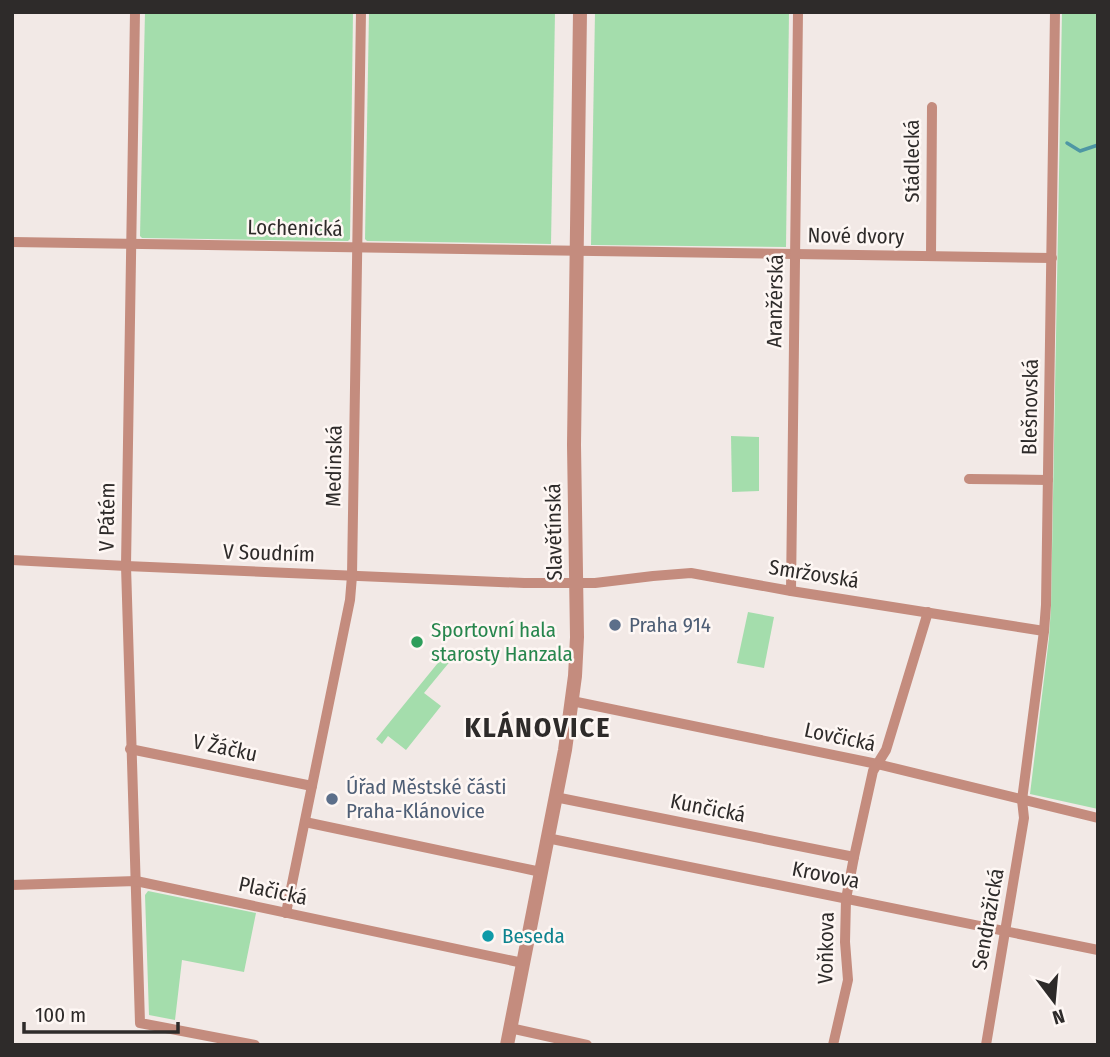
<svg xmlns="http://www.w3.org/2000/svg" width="1110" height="1057" viewBox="0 0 1110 1057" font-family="'Fira Sans Condensed',sans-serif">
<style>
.green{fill:#a4ddac}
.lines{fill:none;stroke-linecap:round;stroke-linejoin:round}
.stream{stroke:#4e97a4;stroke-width:3.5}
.minor{stroke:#c48c7e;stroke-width:10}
.tertiary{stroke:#c48c7e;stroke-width:14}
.service-dot{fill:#5c6f8a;stroke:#fef7f4;stroke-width:2.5}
.leisure-dot{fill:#2e9e5b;stroke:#fef7f4;stroke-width:2.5}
.culture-dot{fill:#0f9aa8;stroke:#fef7f4;stroke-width:2.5}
.labels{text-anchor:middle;stroke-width:5;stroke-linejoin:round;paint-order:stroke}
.street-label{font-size:21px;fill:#2e2b2a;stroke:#fef7f4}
.service-label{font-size:21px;fill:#4e5e75;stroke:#fef7f4;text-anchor:start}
.leisure-label{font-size:21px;fill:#27864d;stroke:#fef7f4;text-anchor:start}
.culture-label{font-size:21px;fill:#0d838f;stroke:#fef7f4;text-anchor:start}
.district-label{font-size:28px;font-weight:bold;letter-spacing:2px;fill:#2e2b2a;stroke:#fef7f4}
</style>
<rect width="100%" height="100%" fill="#f2e9e6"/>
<g class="green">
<polygon points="145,12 353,12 350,239 348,241 142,238 140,236"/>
<polygon points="369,12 555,12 551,244 367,241 365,239"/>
<polygon points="595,12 789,12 786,247 591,245"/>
<polygon points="1062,12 1098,12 1098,809 1030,794 1049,638 1051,607"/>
<polygon points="731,436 759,437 759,491 732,492"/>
<polygon points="748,612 774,617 764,668 737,663"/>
<polygon points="446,653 452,659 424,693 441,706 406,750 388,736 382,744 376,739"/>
<polygon points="148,891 256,913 244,972 182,960 175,1020 149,1015 145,895"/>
</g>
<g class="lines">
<polyline class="stream" points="1067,143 1080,151 1098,145"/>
<g class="minor">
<polyline points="135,12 126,566 140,1023 255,1045"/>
<polyline points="12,242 1052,258"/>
<polyline points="931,256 932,107"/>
<polyline points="969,479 1048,480"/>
<polyline points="12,560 126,566 524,583 595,583 653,576 691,573 791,591 1044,631"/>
<polyline points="791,591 798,12"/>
<polyline points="572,701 877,764 1098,818"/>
<polyline points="130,749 312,786"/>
<polyline points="555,797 854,857"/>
<polyline points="305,822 541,872"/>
<polyline points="547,838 1098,950"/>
<polyline points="12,885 136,881 523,963"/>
<polyline points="286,913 350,600 352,576 361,12"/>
<polyline points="510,1028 587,1045"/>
<polyline points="833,1045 848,980 845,942 846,899 854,857 873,771 886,750 928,612"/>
<polyline points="986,1045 1024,818 1022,800 1044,631 1046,605 1055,12"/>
</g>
<polyline class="tertiary" points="507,1045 565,750 575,676 577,637 574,445 580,12"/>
</g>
<g class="service-dot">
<circle cx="615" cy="625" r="7"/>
<circle cx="332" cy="799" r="7"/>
</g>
<circle class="leisure-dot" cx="417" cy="642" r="7"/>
<circle class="culture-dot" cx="488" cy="936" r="7"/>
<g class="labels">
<g class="street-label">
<text transform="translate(912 161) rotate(-90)" y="7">Stádlecká</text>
<text transform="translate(295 228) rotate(1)" y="7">Lochenická</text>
<text transform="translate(856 236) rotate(1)" y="7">Nové dvory</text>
<text transform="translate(775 301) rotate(-89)" y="7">Aranžérská</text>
<text transform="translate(1030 407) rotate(-89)" y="7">Blešnovská</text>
<text transform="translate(334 466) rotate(-89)" y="7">Medinská</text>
<text transform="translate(107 517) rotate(-89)" y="7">V Pátém</text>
<text transform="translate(554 532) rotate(-91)" y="7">Slavětínská</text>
<text transform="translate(269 553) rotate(2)" y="7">V Soudním</text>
<text transform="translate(814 574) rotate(9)" y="7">Smržovská</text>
<text transform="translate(840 737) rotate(12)" y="7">Lovčická</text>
<text transform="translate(225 748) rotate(12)" y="7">V Žáčku</text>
<text transform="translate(708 808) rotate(11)" y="7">Kunčická</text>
<text transform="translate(826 875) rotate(11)" y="7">Krovova</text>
<text transform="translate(273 891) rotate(12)" y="7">Plačická</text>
<text transform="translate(988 919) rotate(-80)" y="7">Sendražická</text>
<text transform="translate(826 948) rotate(-89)" y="7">Voňkova</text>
</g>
<g class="service-label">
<text x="629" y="632">Praha 914</text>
<text x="346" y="794">Úřad Městské části<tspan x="346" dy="24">Praha-Klánovice</tspan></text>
</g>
<g class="leisure-label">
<text x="431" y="637">Sportovní hala<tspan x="431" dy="24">starosty Hanzala</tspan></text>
</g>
<g class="culture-label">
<text x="502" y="943">Beseda</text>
</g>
<g class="district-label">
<text x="538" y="737">KLÁNOVICE</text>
</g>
</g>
<rect width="1110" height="1057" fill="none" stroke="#2e2b2a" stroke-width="28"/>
<g transform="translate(1054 1001) rotate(164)" stroke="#fef7f4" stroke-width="5" paint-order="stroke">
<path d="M0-5L12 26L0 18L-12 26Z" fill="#2e2b2a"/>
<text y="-10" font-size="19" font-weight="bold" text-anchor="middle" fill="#2e2b2a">N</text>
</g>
<path d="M24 1022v10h154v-10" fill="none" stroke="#2e2b2a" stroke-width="3.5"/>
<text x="35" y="1022" font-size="21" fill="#2e2b2a" stroke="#fef7f4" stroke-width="5" paint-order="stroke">100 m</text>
</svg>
